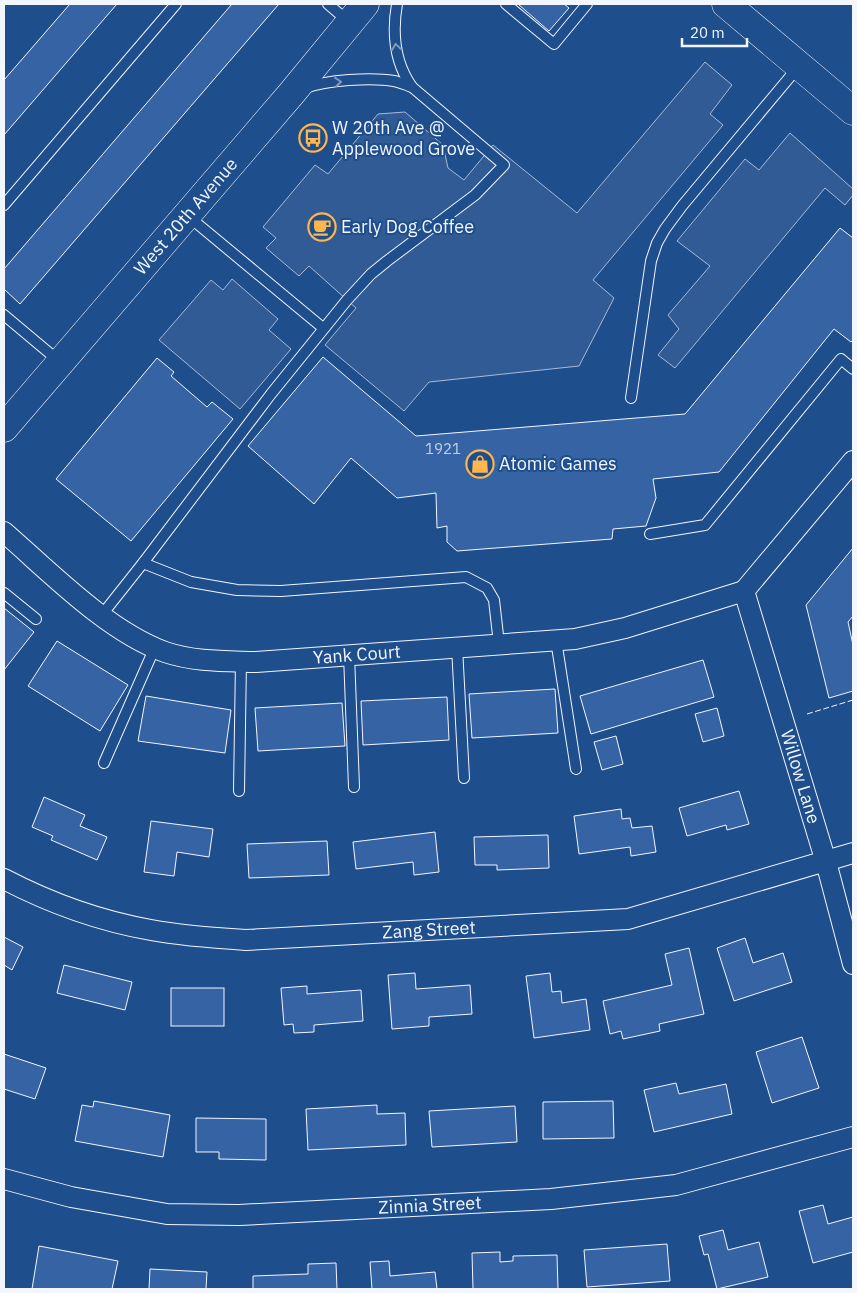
<svg xmlns="http://www.w3.org/2000/svg" width="857" height="1293" viewBox="0 0 857 1293" font-family="'IBM Plex Sans',sans-serif">
<style>
.built{fill:#305b95;stroke:#a8bbd7}
.building{fill:#3563a3;stroke:#f2f6ff}
.lines{fill:none;stroke-linecap:round;stroke-linejoin:round}
.lane-casing{stroke:#f2f6ff;stroke-width:12}
.street-casing{stroke:#f2f6ff;stroke-width:22}
.secondary-casing{stroke:#f2f6ff;stroke-width:29}
.lane{stroke:#1f4e8c;stroke-width:10}
.street{stroke:#1f4e8c;stroke-width:20}
.secondary{stroke:#1f4e8c;stroke-width:28}
.fence{stroke:#f2f6ff;stroke-width:1;stroke-dasharray:6 2.5;stroke-linecap:butt}
.oneway{stroke:#7e9ac0}
.labels{text-anchor:middle;stroke-width:4;stroke-linejoin:round;paint-order:stroke}
.number-label{font-size:15px;fill:#c3d1e8}
.poi-label{font-size:18px;fill:#f2f6ff;stroke:#1f4e8c;text-anchor:start}
.street-label{font-size:18px;fill:#f2f6ff;stroke:#1f4e8c}
</style>
<rect width="100%" height="100%" fill="#1f4e8c"/>
<g class="built">
<polygon points="705,62 732,85 710,114 723,125 593,280 614,298 579,366 429,382 404,411 325,345 356,308 309,266 299,276 266,248 276,238 263,227 315,165 328,174 378,114 405,112 443,145 448,168 464,180 493,145 577,213"/>
<polygon points="790,133 853,189 853,195 845,205 825,188 675,368 658,355 679,329 668,315 710,266 677,241 745,159 759,170"/>
<polygon points="232,279 278,319 269,330 291,349 240,409 159,340 211,280 223,290"/>
</g>
<g class="building">
<polygon points="70,4 117,4 4,135 4,80"/>
<polygon points="232,4 279,4 20,304 4,289 4,269"/>
<polygon points="518,4 564,4 569,8 549,31"/>
<polygon points="840,228 853,238 853,340 851,342 834,329 719,472 653,479 656,498 646,526 613,529 612,539 457,551 447,542 447,526 437,528 436,493 397,498 351,458 314,504 248,446 323,357 416,436 685,414"/>
<polygon points="157,358 174,372 171,376 207,407 212,402 233,419 131,541 56,479"/>
<polygon points="853,548 853,616 848,622 853,645 853,691 829,698 806,605"/>
<polygon points="4,608 34,632 4,670"/>
<polygon points="57,641 128,685 100,731 28,686"/>
<polygon points="703,660 714,697 591,734 580,696"/>
<polygon points="555,689 558,733 472,738 469,694"/>
<polygon points="146,696 231,710 225,753 138,741"/>
<polygon points="447,697 449,740 363,745 361,701"/>
<polygon points="342,703 345,746 258,751 255,708"/>
<polygon points="717,708 724,736 703,742 695,714"/>
<polygon points="616,736 623,764 602,770 594,742"/>
<polygon points="739,791 749,824 727,830 726,825 687,836 679,808"/>
<polygon points="44,797 85,815 80,826 107,837 97,860 51,840 53,836 32,827"/>
<polygon points="621,809 622,819 630,818 632,828 652,826 656,852 631,856 630,847 579,854 574,816"/>
<polygon points="151,821 213,829 209,857 177,852 174,876 144,872"/>
<polygon points="435,832 439,872 414,875 413,862 356,869 353,842"/>
<polygon points="548,835 549,868 497,870 497,865 475,865 474,837"/>
<polygon points="327,841 329,875 249,878 247,844"/>
<polygon points="4,937 23,947 12,970 4,965"/>
<polygon points="745,938 753,963 783,953 792,982 734,1001 717,948"/>
<polygon points="689,948 704,1014 659,1024 660,1031 623,1039 621,1031 610,1034 603,1001 672,985 665,954"/>
<polygon points="64,965 132,982 125,1010 57,993"/>
<polygon points="415,973 416,989 470,985 472,1014 429,1017 429,1026 392,1029 388,975"/>
<polygon points="550,973 552,992 561,991 562,1003 586,999 590,1030 534,1038 526,976"/>
<polygon points="307,986 307,994 361,990 363,1021 314,1025 314,1032 294,1033 293,1024 284,1025 281,988"/>
<rect x="171" y="988" width="53" height="38"/>
<polygon points="802,1037 819,1088 772,1103 756,1052"/>
<polygon points="4,1054 46,1068 35,1099 4,1089 4,1090"/>
<polygon points="676,1083 679,1094 726,1084 732,1114 654,1132 644,1090"/>
<polygon points="94,1101 170,1115 163,1157 75,1141 82,1105 93,1107"/>
<polygon points="613,1101 614,1138 543,1139 543,1102"/>
<polygon points="377,1105 377,1114 405,1113 406,1145 308,1150 306,1109"/>
<polygon points="515,1106 517,1142 432,1147 429,1111"/>
<polygon points="196,1118 266,1119 266,1160 219,1159 219,1152 196,1152"/>
<polygon points="823,1205 828,1224 853,1217 853,1252 813,1263 799,1211"/>
<polygon points="723,1230 728,1250 759,1242 768,1277 717,1289 708,1254 704,1255 699,1236"/>
<polygon points="667,1244 670,1281 587,1287 584,1250"/>
<polygon points="39,1246 118,1261 112,1289 32,1289"/>
<polygon points="500,1252 500,1262 513,1261 513,1256 557,1255 558,1289 473,1289 472,1253"/>
<polygon points="389,1261 390,1276 435,1272 437,1289 372,1289 370,1262"/>
<polygon points="336,1263 337,1289 253,1289 253,1276 308,1274 308,1264"/>
<polygon points="150,1269 207,1272 206,1289 149,1289"/>
</g>
<g class="lines">
<g class="lane-casing">
<g id="lane">
<polyline points="328,4 350,23"/>
<polyline points="506,4 554,44 587,4"/>
<path d="M305,88C326,80 372,77 394,81C400,82 406,85 412,87"/>
<polyline points="4,205 176,4"/>
<polyline points="188,216 323,328"/>
<polyline points="4,315 60,362"/>
<polyline points="631,398 651,261 657,243 665,229 682,206 799,66"/>
<polyline points="650,534 705,525 841,359 853,369"/>
<polyline points="143,563 191,582 237,590 281,591 466,577 487,588 494,600 499,644"/>
<polyline points="4,593 36,619"/>
<path d="M101,616L143,563L271,394L347,300L371,274L387,261L475,195L504,165L412,87C395,63 392,33 397,4"/>
<polyline points="556,640 576,769"/>
<polyline points="457,647 464,778"/>
<polyline points="349,655 354,787"/>
<polyline points="104,763 155,647"/>
<polyline points="239,791 241,661"/>
</g>
</g>
<g class="street-casing">
<g id="street">
<path id="s1" d="M4,532C50,572 107,631 165,652C194,662 226,661 256,662L575,639L625,628L744,591"/>
<path id="s2" d="M744,591L826,862L853,964"/>
<polyline points="744,591 853,461"/>
<path id="s3" d="M4,879C50,903 100,921 151,930C183,936 214,938 246,940L628,919L853,853"/>
<path id="s4" d="M4,1179L71,1197L167,1214L239,1215L551,1199L676,1185L853,1137"/>
</g>
</g>
<g class="secondary-casing">
<g id="secondary">
<polyline points="726,4 853,111"/>
<path id="s5" d="M4,428L291,94L365,4"/>
</g>
</g>
<use href="#lane" class="lane"/>
<use href="#street" class="street"/>
<use href="#secondary" class="secondary"/>
<polyline class="fence" points="807,714 853,700"/>
</g>
<defs><path id="oneway-chevron" d="M-2-3.5L2.5 0L-2 3.5" fill="none" stroke-width="1.6" stroke-linecap="round" stroke-linejoin="round" transform="scale(1.25)"/></defs>
<g class="oneway">
<use href="#oneway-chevron" transform="translate(396 47) rotate(-98)"/>
<use href="#oneway-chevron" transform="translate(338 82) rotate(-5)"/>
</g>
<defs>
<g id="bus-ring" transform="scale(1.4375)"><circle r="9.5" fill="#1f4e8c" stroke="#ffb74d" stroke-width="1.5"/><path d="M-5-6H5V4H4V6H2V4H-2V6H-4V4H-5ZM-3.5-4V0h7V-4ZM-3.5 1.2v1.5H-2V1.2ZM2 1.2v1.5H3.5V1.2Z" fill="#ffb74d"/></g>
<g id="cafe-ring" transform="scale(1.4375)"><circle r="9.5" fill="#1f4e8c" stroke="#ffb74d" stroke-width="1.5"/><path d="M-5.5-4.5H6V0H3Q3 3.5 0 3.5H-2.5Q-5.5 3.5-5.5 0ZM3-3.2v2h1.7v-2ZM-6 4.5H4V6H-6Z" fill="#ffb74d"/></g>
<g id="shop-ring" transform="scale(1.4375)"><circle r="9.5" fill="#1f4e8c" stroke="#ffb74d" stroke-width="1.5"/><path d="M-5-2.5h2.3a2.7 3.5 0 0 1 5.4 0H5L5.5 6h-11ZM-1.5-2.5h3a1.5 2.3 0 0 0-3 0Z" fill="#ffb74d"/></g>
</defs>
<g fill-rule="evenodd">
<use href="#bus-ring" x="313" y="138"/>
<use href="#cafe-ring" x="322" y="227"/>
<use href="#shop-ring" x="480" y="464"/>
</g>
<g class="labels">
<g class="number-label">
<text x="443" y="454">1921</text>
</g>
<g class="poi-label">
<text x="332" y="134">W 20th Ave @<tspan x="332" dy="21">Applewood Grove</tspan></text>
<text x="341" y="233">Early Dog Coffee</text>
<text x="499" y="470">Atomic Games</text>
</g>
<g class="street-label">
<text dy="6" stroke="none"><textPath href="#s5" startOffset="279">West 20th Avenue</textPath></text>
<text dy="6" stroke="none"><textPath href="#s1" startOffset="395">Yank Court</textPath></text>
<text dy="6" stroke="none"><textPath href="#s2" startOffset="194">Willow Lane</textPath></text>
<text dy="6" stroke="none"><textPath href="#s3" startOffset="435">Zang Street</textPath></text>
<text dy="6" stroke="none"><textPath href="#s4" startOffset="430">Zinnia Street</textPath></text>
</g>
</g>
<rect width="857" height="1293" fill="none" stroke="#f2f6ff" stroke-width="10"/>
<path d="M682 38v8h65v-8" fill="none" stroke="#f2f6ff" stroke-width="2.5"/>
<text x="690" y="38" font-size="15" fill="#f2f6ff" stroke="#1f4e8c" stroke-width="4" paint-order="stroke">20 m</text>
</svg>
